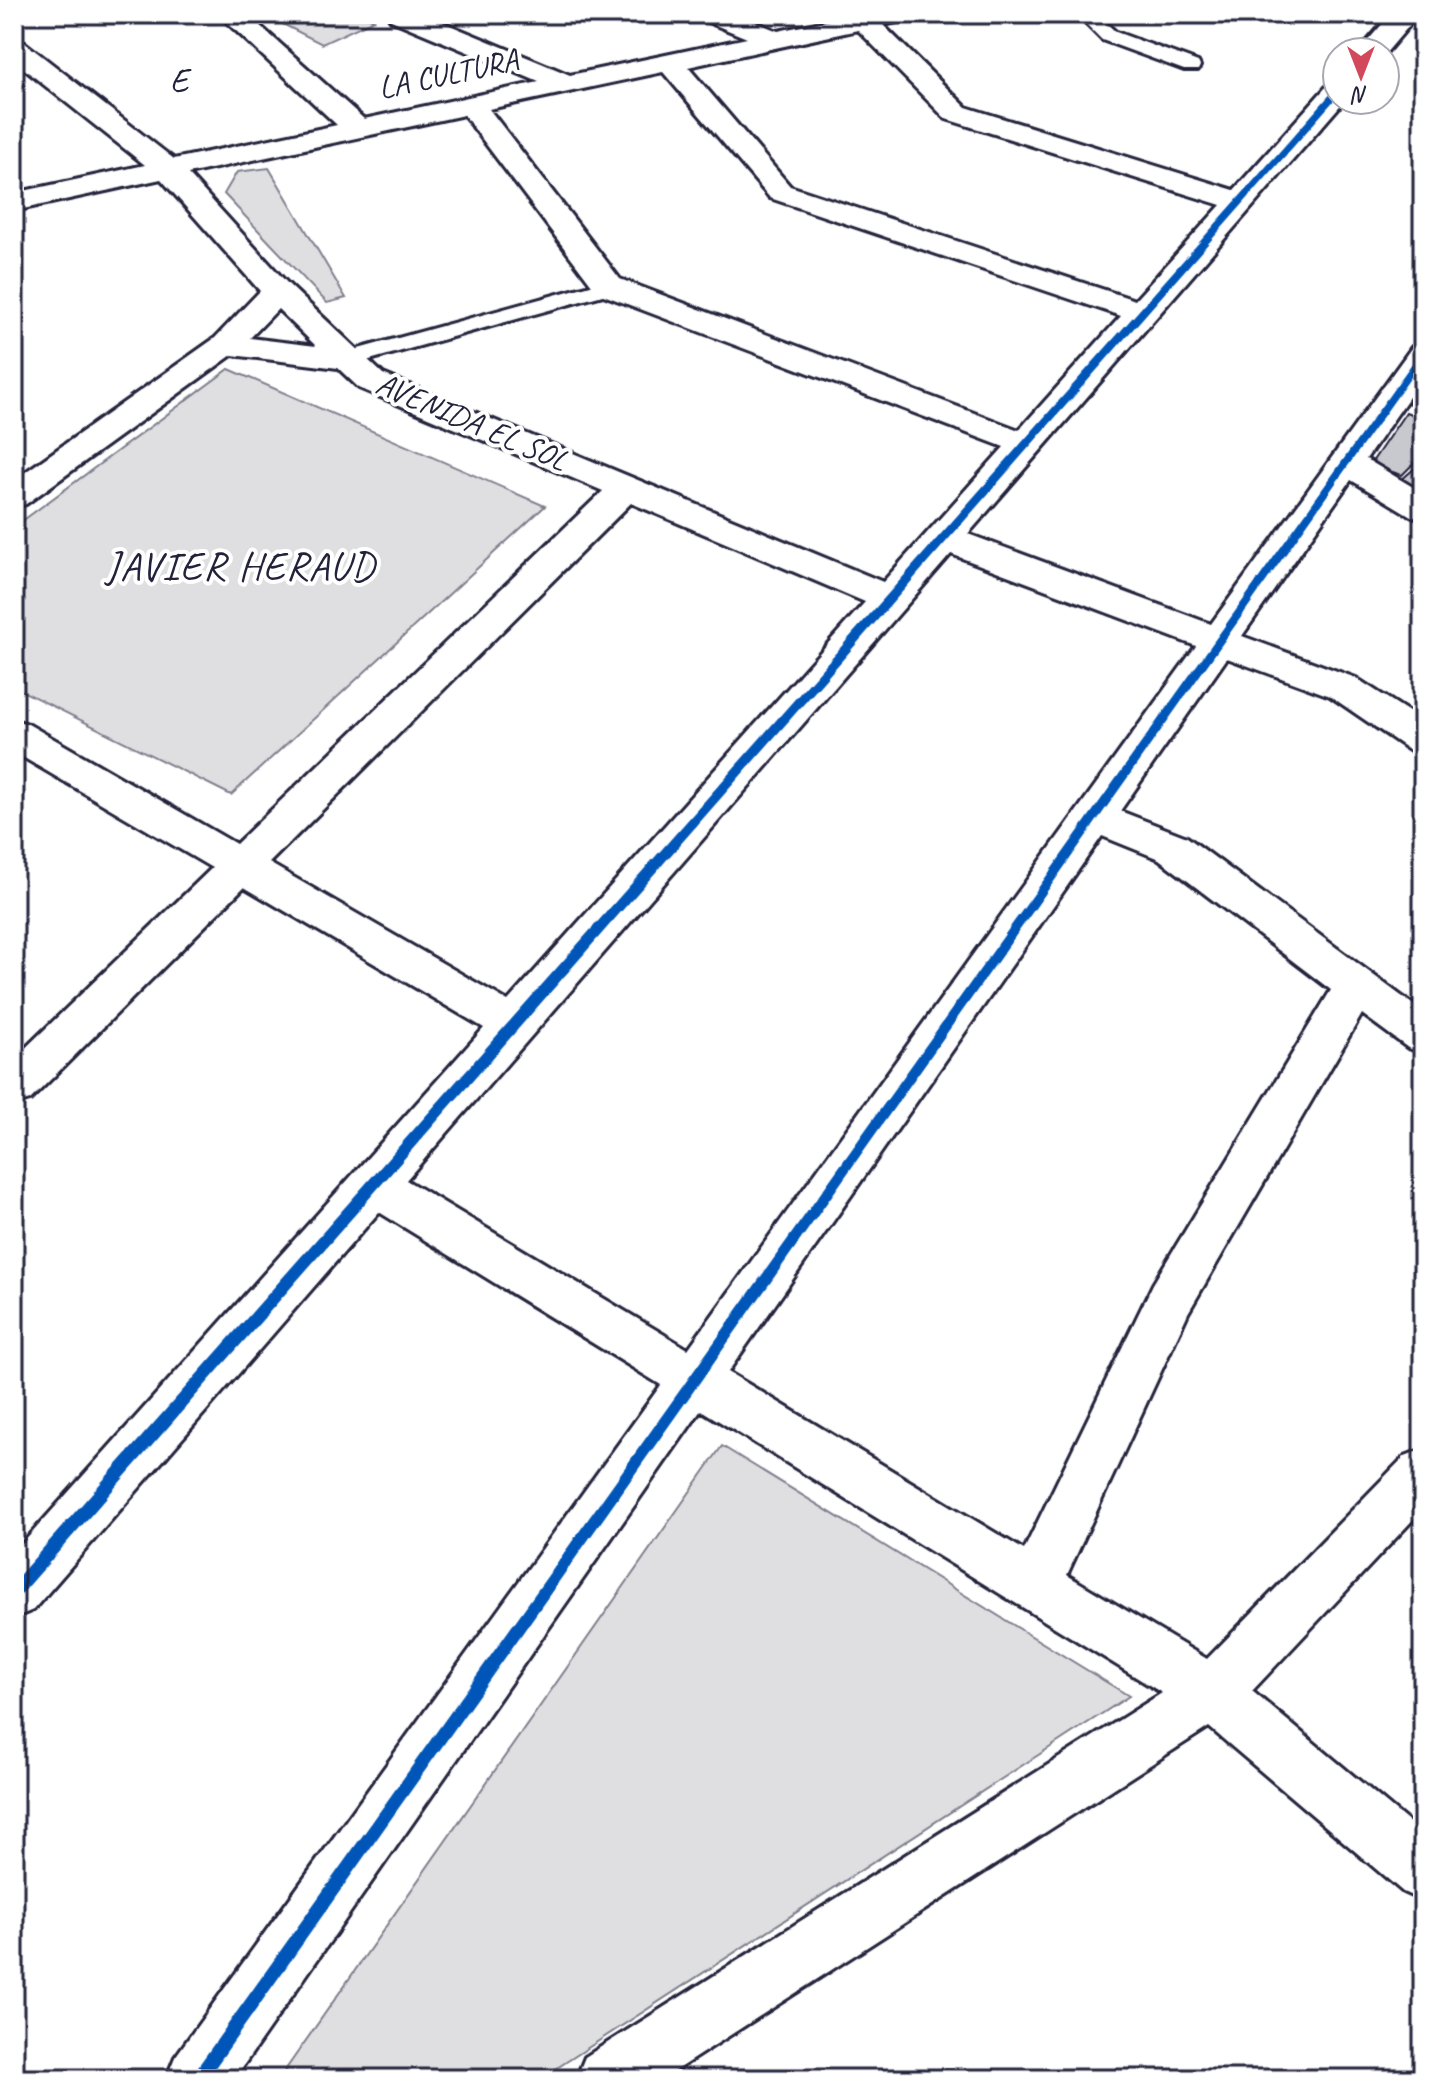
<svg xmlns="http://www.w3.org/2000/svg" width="1437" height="2093" viewBox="0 0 1437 2093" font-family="Caveat,sans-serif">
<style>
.green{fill:#dfdfe2;stroke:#80808e;stroke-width:2}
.building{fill:#c8c8cf;stroke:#22223b;stroke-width:2}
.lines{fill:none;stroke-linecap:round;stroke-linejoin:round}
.service-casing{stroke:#22223b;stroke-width:6}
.minor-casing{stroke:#22223b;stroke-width:6}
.service{fill:#fff;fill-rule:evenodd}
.minor{fill:#fff;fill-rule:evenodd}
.cycleway-casing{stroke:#fff;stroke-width:5}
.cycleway{fill:#0057b8;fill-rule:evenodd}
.labels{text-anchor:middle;stroke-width:8;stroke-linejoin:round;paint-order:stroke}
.far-street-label{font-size:32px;fill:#22223b;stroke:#fff}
.far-neighbourhood-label{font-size:34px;letter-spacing:2px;fill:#22223b;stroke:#fff}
.neighbourhood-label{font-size:40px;letter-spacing:2px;fill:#22223b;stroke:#fff}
</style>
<rect width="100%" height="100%" fill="#fff"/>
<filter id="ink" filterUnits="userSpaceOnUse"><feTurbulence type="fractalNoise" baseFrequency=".0125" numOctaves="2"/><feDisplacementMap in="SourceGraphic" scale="16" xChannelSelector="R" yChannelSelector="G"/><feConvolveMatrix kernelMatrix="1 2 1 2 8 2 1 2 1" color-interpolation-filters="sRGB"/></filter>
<g filter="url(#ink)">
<g class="green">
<polygon points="263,14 362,14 374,20 322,44"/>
<polygon points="269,168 346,298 327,303 224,194 237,172"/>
<polygon points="229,369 545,506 231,795 14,687 14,527"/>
<polygon points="722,1446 1129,1696 540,2079 279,2079"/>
</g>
<g class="building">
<polygon points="1423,375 1423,411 1402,400"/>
<polygon points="1406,412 1423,419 1423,454 1402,475 1370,465"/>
<polygon points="1423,461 1423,496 1400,481"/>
</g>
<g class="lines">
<g class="service-casing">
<g id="service">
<polygon points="1076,14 1096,14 1116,32 1198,62 1200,66 1198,70 1184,70 1102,40"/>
<polygon points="609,280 617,281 620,286 617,291 348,366 337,359 340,354"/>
</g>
</g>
<g class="minor-casing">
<g id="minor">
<path d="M218,14H247L364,119L539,82L391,20L387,14H423L570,75L747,38L703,20L699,14H735L778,31L859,14H910L906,20L883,25L966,107L1234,190L1327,86L1337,84V100H1345L968,534L1211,624L1412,347L1423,344V377L1366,459L1423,493V519L1411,516L1351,480L1242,636L1356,678L1423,721V754L1409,750L1330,696L1227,658L1120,811L1187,837L1423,1012V1053L1408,1048L1362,1014L1188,1313L1067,1575L1207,1659L1405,1456L1423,1449V1509L1252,1691L1423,1834V1901L1403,1892L1209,1727L662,2079H576L585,2057L1162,1693L701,1410L234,2079H166L175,2057L661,1385L379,1212L33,1610L14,1618V1553L484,1028L244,887L30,1100L14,1105V1059L212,868L14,752V720L28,724L236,844L603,491L359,388L338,368L232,355L26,504L14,507V480L215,338L260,291L161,179L14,211V193L145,165L14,61V40L24,42L174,159L337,125ZM858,30L946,119L1221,205L1135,300L790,186L688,67ZM663,72L770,198L1121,316L1019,430L620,279L489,109ZM464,115L598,293L1004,447L883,582L383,374L288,284L188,174ZM278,309L316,346L250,338ZM631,503L865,602L508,1001L269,863ZM951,554L1196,646L688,1349L406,1180ZM1102,836L1159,859L1331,990L1153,1284L1024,1550L728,1372Z"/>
<polygon points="1391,14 1419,14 1385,54 1358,52"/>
</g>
</g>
<use href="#service" class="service"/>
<use href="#minor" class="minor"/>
<g class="cycleway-casing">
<g id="cycleway">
<polygon points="1334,90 1337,90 1337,97 19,1597 14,1599 14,1581"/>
<polygon points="1423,351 1423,360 207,2079 189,2079 1420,352"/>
</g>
</g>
<use href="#cycleway" class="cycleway"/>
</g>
</g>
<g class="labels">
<g class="far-street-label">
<text transform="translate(448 73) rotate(-12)" y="11">LA CULTURA</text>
<text transform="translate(472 421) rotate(23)" y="11">AVENIDA EL SOL</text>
</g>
<g class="far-neighbourhood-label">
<text x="180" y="92">E</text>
</g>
<g class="neighbourhood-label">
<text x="241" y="579">JAVIER HERAUD</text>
</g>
</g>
<rect width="1437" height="2093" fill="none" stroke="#fff" stroke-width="48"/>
<rect x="24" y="24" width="1389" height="2045" fill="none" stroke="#22223b" stroke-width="3" filter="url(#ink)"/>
<g transform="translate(1361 76) rotate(180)"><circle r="38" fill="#ffffff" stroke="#a7a7b1" stroke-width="2"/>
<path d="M0-6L14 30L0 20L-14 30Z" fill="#d1495b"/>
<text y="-12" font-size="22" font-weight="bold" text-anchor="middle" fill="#22223b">N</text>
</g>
</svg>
